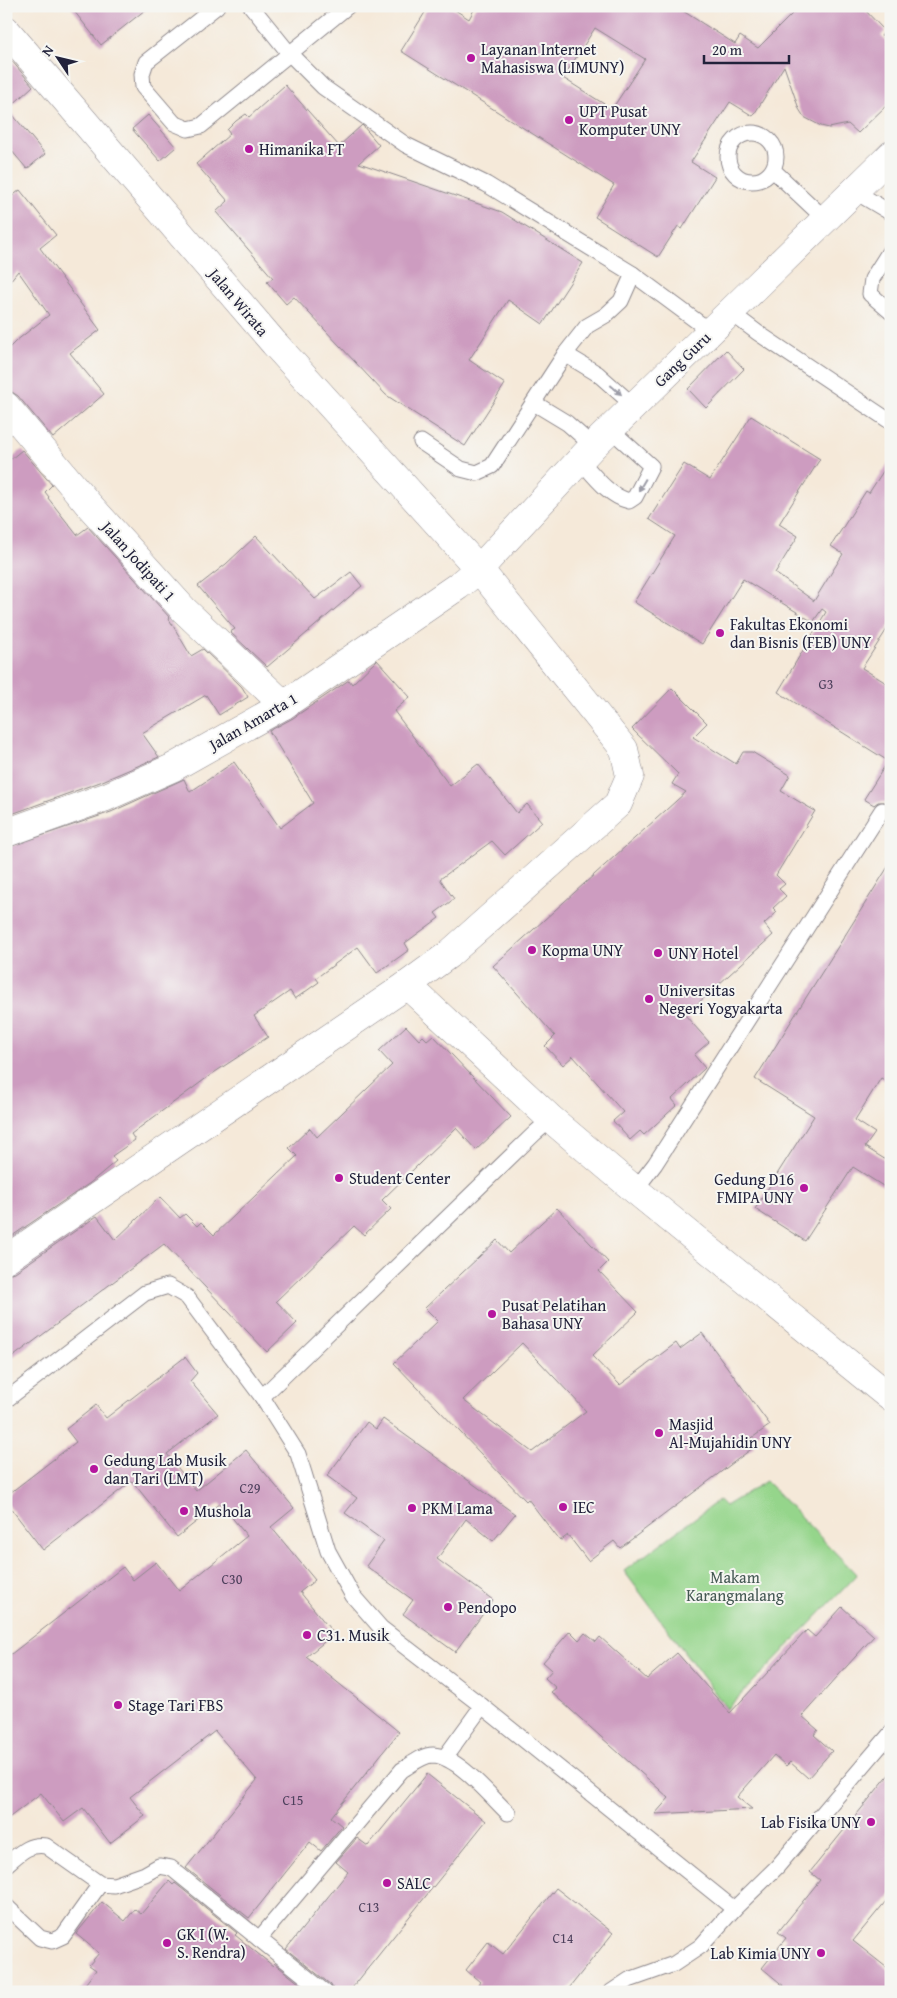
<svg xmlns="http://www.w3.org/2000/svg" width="897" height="1998" viewBox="0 0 897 1998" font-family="'Gentium Book Plus',serif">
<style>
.green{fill:#95d58b;stroke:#5c7c63}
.building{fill:#cd9cc0;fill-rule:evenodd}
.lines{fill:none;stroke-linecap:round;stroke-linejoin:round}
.lane-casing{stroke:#8c868a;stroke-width:17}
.street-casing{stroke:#8c868a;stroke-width:29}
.lane{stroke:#fff;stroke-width:15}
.street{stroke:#fff;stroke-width:28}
.oneway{fill:#9c9ca7}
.poi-dot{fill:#b5179e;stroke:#f6f6f2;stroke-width:2}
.labels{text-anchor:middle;stroke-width:4;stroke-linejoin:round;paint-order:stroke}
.number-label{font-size:14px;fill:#4d405c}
.poi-label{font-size:16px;fill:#22223b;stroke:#f6f6f2;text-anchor:start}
.street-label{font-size:16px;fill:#22223b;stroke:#f6f6f2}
.park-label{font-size:16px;fill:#445853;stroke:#f6f6f2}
</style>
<rect width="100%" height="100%" fill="#f6f6f2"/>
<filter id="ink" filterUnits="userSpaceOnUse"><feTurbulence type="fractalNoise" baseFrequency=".02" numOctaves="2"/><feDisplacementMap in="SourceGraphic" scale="10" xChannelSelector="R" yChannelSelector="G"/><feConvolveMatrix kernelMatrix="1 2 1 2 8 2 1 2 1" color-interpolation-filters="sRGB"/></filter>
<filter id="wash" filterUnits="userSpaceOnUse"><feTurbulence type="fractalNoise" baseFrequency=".0096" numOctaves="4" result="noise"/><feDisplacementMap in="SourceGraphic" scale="20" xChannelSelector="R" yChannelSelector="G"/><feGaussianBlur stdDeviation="1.12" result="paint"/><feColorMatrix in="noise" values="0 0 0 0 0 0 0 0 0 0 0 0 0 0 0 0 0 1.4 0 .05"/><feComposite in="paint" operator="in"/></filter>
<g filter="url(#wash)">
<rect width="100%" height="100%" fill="#f5e9d9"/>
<polygon class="green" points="766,1481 857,1575 727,1709 624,1571 719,1500 725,1506"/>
<g id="blocks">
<g class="building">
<polygon points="70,6 150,6 101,45"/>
<path d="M429,6H449L469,19L476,6H675L735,44L740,36L758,48L800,6H861L885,31L881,36L891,46V101L858,133L848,124L829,128L821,126L804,117L799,109L784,66L753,116L730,102L691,162L715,177L682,229L678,226L658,257L595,217L614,185L401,51ZM595,28L645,59L612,109L563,78Z"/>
<polygon points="6,54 33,86 8,109 45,154 27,169 6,144"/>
<polygon points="285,85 339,146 362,125 363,126 379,145 359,163 502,212 583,263 543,324 508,300 469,360 505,384 465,446 386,395 294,297 286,304 267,282 273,278 216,212 228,201 196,164 230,134 227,130 236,121 246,114 249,117"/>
<polygon points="148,115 176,147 160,161 132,129"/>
<polygon points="20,190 56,235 40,248 100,330 70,353 104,394 53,438 18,396 12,392 6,391 6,351 16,341 49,315 18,271 6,286 6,201"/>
<polygon points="726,350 744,369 706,408 688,389"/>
<polygon points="751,416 820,459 779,524 798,536 775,573 814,601 843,554 831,546 866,491 869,493 891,459 891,623 862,668 891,686 891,807 887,802 878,802 874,805 864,799 888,761 778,692 826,612 822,609 813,622 743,579 702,644 634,602 675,536 649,519 684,464 710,480"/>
<polygon points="22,450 52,485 45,492 49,497 48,498 77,535 88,527 170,618 169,619 191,656 203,649 242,687 248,697 219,715 206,695 142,733 159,757 100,782 6,816 6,463"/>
<polygon points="256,536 315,599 351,572 362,586 267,667 230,632 235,629 198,586 226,564"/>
<polygon points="377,660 410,697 394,711 450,786 478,764 517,813 527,804 542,822 505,855 492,841 440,879 454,899 435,913 439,918 405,943 409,950 377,973 358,947 316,978 319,982 295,999 290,991 254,1016 268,1037 212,1074 131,1134 135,1140 112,1156 116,1161 90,1183 6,1240 6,848 111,812 184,779 190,792 234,762 280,828 313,803 269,731 293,718 349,680 352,684"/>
<polygon points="672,688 707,723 693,737 736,764 743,752 752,752 790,775 781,791 815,811 776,875 785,884 779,889 786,896 773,908 777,912 764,924 773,935 685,1015 709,1042 694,1055 705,1068 672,1099 677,1105 644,1135 640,1131 630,1140 613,1121 623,1112 573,1056 563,1065 545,1046 555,1036 493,966 686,792 672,784 678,774 632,729"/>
<polygon points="891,862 891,1084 881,1078 855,1120 875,1133 865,1147 891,1163 891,1191 853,1167 805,1241 755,1209 814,1116 755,1079"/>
<polygon points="406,1026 419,1040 423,1036 427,1040 433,1035 511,1117 476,1150 456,1128 382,1200 391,1209 364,1235 354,1226 276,1301 297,1323 267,1352 164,1244 6,1362 6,1274 15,1272 97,1216 115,1240 160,1197 180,1218 185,1214 197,1226 201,1222 214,1235 297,1156 289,1148 310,1128 317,1137 392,1065 379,1051"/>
<path d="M557,1208L608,1262L599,1271L638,1312L592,1356L620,1385L676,1343L680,1349L702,1333L770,1425L749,1440L754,1447L620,1548L614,1541L588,1561L568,1535L560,1541L528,1499L526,1501L394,1363L438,1321L425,1308L497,1240L509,1253ZM522,1343L586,1411L532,1452L463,1400Z"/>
<polygon points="185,1357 197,1373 190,1381 218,1414 167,1454 196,1491 246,1450 294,1508 271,1527 315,1580 300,1592 334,1634 306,1657 399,1732 331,1817 342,1826 321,1851 310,1842 249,1918 186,1868 257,1780 215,1731 130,1797 145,1816 110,1843 83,1808 64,1822 41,1793 6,1820 6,1658 123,1567 133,1580 156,1562 179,1591 247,1536 220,1503 177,1537 132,1481 43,1550 6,1502 6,1496 76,1442 66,1429 96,1405 106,1418"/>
<polygon points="383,1419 515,1514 493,1541 466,1519 437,1559 493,1600 455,1652 403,1614 413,1600 366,1566 384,1541 345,1513 357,1498 327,1476 367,1422 376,1429"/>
<polygon points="842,1607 874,1636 802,1716 818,1730 814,1735 832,1751 808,1778 790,1762 786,1766 774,1755 737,1797 752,1809 655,1814 669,1798 551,1692 556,1688 545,1678 552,1670 543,1662 570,1631 579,1640 585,1633 596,1642 600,1637 647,1679 677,1653 730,1713 807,1630 815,1637"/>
<polygon points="891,1772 891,1895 853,1941 891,1971 891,1992 791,1992 762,1968 786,1938 778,1932 820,1880 810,1872"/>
<polygon points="427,1774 486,1821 349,1992 334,1992 331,1985 286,1949 348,1872 336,1862 357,1838 368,1846"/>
<polygon points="169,1881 173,1885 175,1883 237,1933 235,1935 273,1966 274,1963 310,1992 79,1992 96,1970 89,1965 99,1953 76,1934 102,1902 125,1921 135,1909 141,1914"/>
<polygon points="556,1888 613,1933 566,1992 473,1992 480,1982 466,1970 488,1942 503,1954"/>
</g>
</g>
</g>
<g filter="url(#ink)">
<use href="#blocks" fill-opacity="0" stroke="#8c868a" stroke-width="1"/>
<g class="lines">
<g class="lane-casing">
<g id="lane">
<polyline points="217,6 146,62 142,74 143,87 174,123 188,129 201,126 348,6"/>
<polyline points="251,6 289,53 323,87 406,145 486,184 633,274 710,331"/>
<circle cx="752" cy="157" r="24"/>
<polyline points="773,170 825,219"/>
<polyline points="854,191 891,213"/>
<polyline points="891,249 872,279 870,294 891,312"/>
<polyline points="730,312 758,333 891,422"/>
<polyline points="565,354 598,374 634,406"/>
<polyline points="534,403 567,423 593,446"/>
<polyline points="421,442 461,469 477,473 492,466 565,354 587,326 606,315 621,301 633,274"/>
<path d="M580,460C593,474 608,496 629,501L635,497L651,466L610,429"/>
<polyline points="635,1190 655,1164 882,810"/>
<polyline points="262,1397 535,1133 551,1119"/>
<polyline points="6,1400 145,1293 168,1286 187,1297 262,1397 298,1454 328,1551 353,1596 381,1628 482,1706 734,1909"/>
<polyline points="445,1757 482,1706"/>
<path d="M6,1865C19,1854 28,1843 46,1846L100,1884L114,1885L145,1874L159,1866L171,1868L325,1992"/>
<polyline points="6,1906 40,1938 52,1941 63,1936 100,1884"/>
<path d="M259,1939L402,1770C411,1765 422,1755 433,1755C458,1756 490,1796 508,1813"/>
<polyline points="611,1992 629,1980 674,1964 701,1946 734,1909 777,1867 891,1733"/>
</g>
</g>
<g class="street-casing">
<g id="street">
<polyline points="6,30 274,343 479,569 624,749 630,776 618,804 448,955 407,985 6,1259"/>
<polyline points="6,406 89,505 184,610 284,705"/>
<polyline points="6,833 106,797 172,768 284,705 458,586 479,569 593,446 891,155"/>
<polyline points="407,985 551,1119 635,1190 891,1398"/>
</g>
</g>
<use href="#lane" class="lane"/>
<use href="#street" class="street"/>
</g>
<defs><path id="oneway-solid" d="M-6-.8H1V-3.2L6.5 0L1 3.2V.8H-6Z" transform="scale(1.25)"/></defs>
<g class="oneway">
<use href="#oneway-solid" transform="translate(616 390) rotate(41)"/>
<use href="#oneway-solid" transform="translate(642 485) rotate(120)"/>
</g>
</g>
<g class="poi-dot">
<circle cx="471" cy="58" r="5"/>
<circle cx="569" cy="120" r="5"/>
<circle cx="249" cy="149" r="5"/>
<circle cx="720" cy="633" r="5"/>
<circle cx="532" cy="950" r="5"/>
<circle cx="658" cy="953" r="5"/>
<circle cx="649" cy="999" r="5"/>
<circle cx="339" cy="1178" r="5"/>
<circle cx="804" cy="1188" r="5"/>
<circle cx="492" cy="1314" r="5"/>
<circle cx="659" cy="1433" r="5"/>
<circle cx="94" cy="1469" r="5"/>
<circle cx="563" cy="1507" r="5"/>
<circle cx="412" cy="1508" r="5"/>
<circle cx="184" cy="1511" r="5"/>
<circle cx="448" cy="1607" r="5"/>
<circle cx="307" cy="1635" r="5"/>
<circle cx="118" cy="1705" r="5"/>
<circle cx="871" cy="1822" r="5"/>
<circle cx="387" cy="1883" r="5"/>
<circle cx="167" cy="1943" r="5"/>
<circle cx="821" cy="1953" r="5"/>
</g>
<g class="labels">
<g class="number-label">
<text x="826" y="689">G3</text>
<text x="250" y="1493">C29</text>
<text x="232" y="1584">C30</text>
<text x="293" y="1805">C15</text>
<text x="369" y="1912">C13</text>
<text x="563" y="1943">C14</text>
</g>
<g class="poi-label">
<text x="481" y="55">Layanan Internet<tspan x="481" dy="18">Mahasiswa (LIMUNY)</tspan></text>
<text x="579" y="117">UPT Pusat<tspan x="579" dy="18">Komputer UNY</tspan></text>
<text x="259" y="155">Himanika FT</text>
<text x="730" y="630">Fakultas Ekonomi<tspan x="730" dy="18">dan Bisnis (FEB) UNY</tspan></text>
<text x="542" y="956">Kopma UNY</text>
<text x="668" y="959">UNY Hotel</text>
<text x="659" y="996">Universitas<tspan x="659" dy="18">Negeri Yogyakarta</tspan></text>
<text x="349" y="1184">Student Center</text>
<text x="794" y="1185" text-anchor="end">Gedung D16<tspan x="794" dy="18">FMIPA UNY</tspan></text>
<text x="502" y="1311">Pusat Pelatihan<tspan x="502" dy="18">Bahasa UNY</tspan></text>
<text x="669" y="1430">Masjid<tspan x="669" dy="18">Al-Mujahidin UNY</tspan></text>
<text x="104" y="1466">Gedung Lab Musik<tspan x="104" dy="18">dan Tari (LMT)</tspan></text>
<text x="573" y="1513">IEC</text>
<text x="422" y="1514">PKM Lama</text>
<text x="194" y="1517">Mushola</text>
<text x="458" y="1613">Pendopo</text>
<text x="317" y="1641">C31. Musik</text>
<text x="128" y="1711">Stage Tari FBS</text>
<text x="861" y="1828" text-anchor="end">Lab Fisika UNY</text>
<text x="397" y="1889">SALC</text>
<text x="177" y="1940">GK I (W.<tspan x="177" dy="18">S. Rendra)</tspan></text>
<text x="811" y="1959" text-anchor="end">Lab Kimia UNY</text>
</g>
<g class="street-label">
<text transform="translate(239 302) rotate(50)" y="6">Jalan Wirata</text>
<text transform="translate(682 359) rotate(-44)" y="6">Gang Guru</text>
<text transform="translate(139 561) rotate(48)" y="6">Jalan Jodipati 1</text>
<text transform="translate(253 721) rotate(-30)" y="6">Jalan Amarta 1</text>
</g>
<g class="park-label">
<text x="735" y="1583">Makam<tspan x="735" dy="18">Karangmalang</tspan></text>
</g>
</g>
<rect width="897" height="1998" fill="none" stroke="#f6f6f2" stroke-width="25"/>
<g transform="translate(58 58) rotate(305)" stroke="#f6f6f2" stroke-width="4" paint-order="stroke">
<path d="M0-4L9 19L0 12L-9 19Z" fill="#22223b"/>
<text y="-8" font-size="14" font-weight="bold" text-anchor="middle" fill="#22223b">N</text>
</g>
<path d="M704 55v8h85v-8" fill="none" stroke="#22223b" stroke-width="2.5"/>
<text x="712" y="55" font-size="15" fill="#22223b" stroke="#f6f6f2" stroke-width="4" paint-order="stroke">20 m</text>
</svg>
